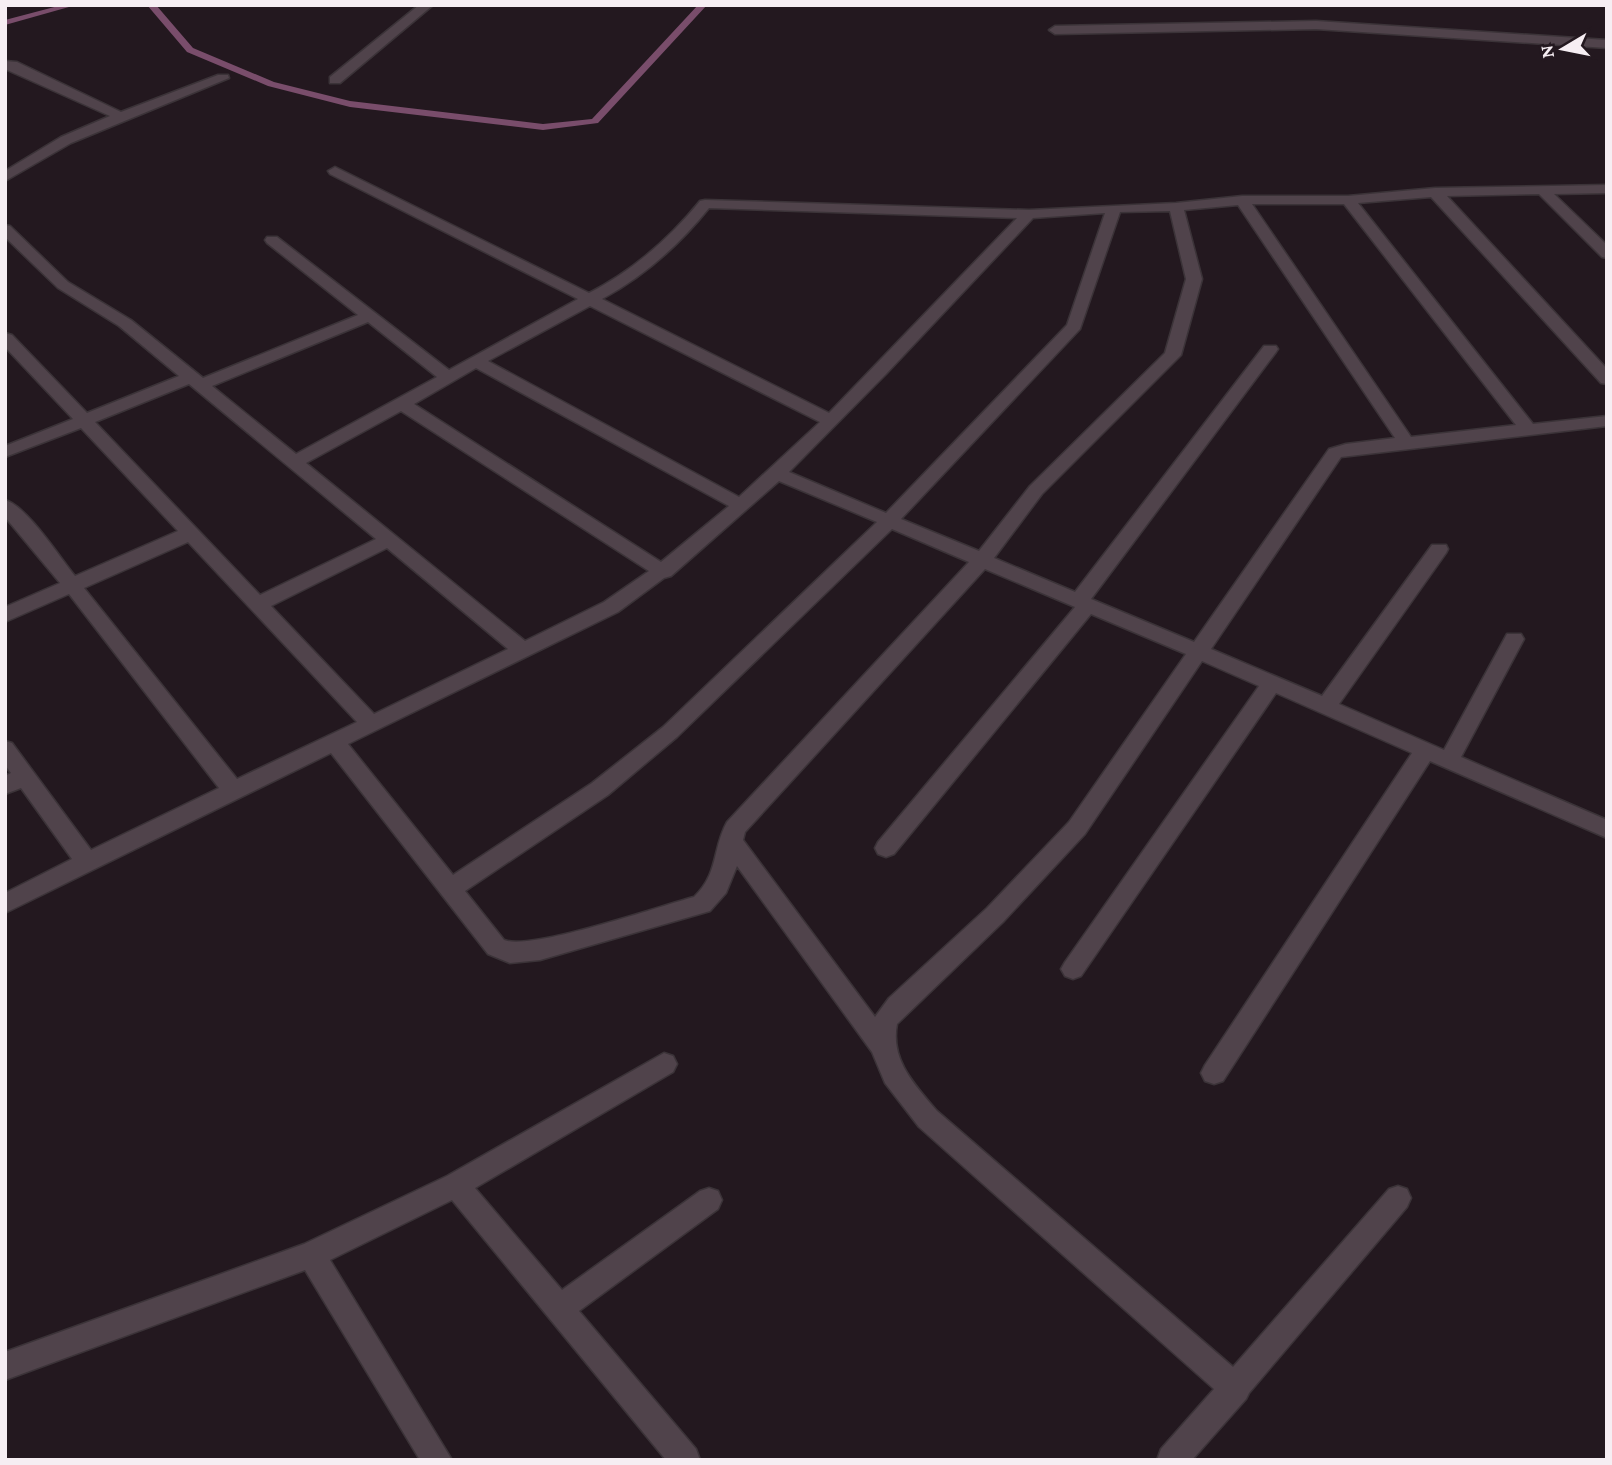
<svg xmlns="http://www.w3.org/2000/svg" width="1612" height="1465" viewBox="0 0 1612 1465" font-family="'Crimson Pro',serif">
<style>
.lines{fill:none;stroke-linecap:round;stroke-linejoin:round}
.stream{fill:#794d6b;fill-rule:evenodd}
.minor-casing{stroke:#3b3338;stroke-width:3}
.minor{fill:#50434b;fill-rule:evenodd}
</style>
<rect width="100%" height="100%" fill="#23181f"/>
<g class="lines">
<g class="stream">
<polygon points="62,5 76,5 5,25 5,20"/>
<polygon points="147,5 156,5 193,48 274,82 350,101 543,124 592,119 698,5 707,5 598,123 543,130 350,107 268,86 187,52"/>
</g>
<g class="minor-casing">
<g id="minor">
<polygon points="419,5 433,5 340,83 330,83 330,77"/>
<polygon points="1316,21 1607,40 1607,48 1316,29 1055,34 1049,30 1055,26"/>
<polygon points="5,61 17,62 121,112 218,75 228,75 229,78 71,143 5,181 5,171 61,137 110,116 5,69"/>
<path d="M335,167L589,293C632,271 670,238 700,201L705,200L1029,210L1176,203L1242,196H1348L1435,188L1607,185V193L1554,194L1607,245V258L1602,257L1539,194L1447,196L1607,369V384L1601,383L1431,197L1358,203L1533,424L1607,416V426L1341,457L1211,649L1322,696L1432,545H1446L1448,549L1446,553L1339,704L1444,750L1507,634H1521L1524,639L1461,757L1607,820V838L1430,761L1223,1081L1214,1084L1205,1081L1201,1073L1205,1065L1412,753L1276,693L1081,976L1073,979L1065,976L1061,969L1065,962L1259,686L1202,661L1085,834L1003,922L897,1024C890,1060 915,1085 937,1111L1233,1367L1389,1189L1398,1186L1407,1189L1411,1198L1407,1207L1249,1393L1246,1399L1192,1460H1157L1161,1449L1214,1389L919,1127L885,1083L872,1052L737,866L726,893L710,911L540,960L510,963L488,954L331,753L5,913V893L72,859L21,788L5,794V776L11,773L5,765V741L12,743L91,850L219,788L69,594L5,622V607L60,583L5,517V500C27,506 60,558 75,576L178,531L81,428L5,457V446L73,419L5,347V333L12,335L87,413L179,376L119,326L58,288L5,237V225L10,226L68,282L131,320L203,378L358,315L267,243L265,240L267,237H277L449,370L578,299L330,174L328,171ZM1252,204H1344L1516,425L1411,437ZM1238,205L1395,438L1346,444L1329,449L1194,642L1091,599L1276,352L1278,349L1276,346H1264L1075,592L994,558L1042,494L1181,355L1202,279L1184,210ZM709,208L1017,218L829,413L602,299C643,277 680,244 709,208ZM1170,211L1186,279L1165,353L1030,486L979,551L901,519L1080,329L1120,212ZM1105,213L1067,325L886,513L789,472L886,374L1033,218ZM590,306L820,422L739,497L488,361ZM368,322L437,377L296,454L212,386ZM476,368L729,506L661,562L414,404ZM189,384L376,539L260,595L95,422ZM401,411L649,571L604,602L525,641L306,463ZM779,481L877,522L663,727L592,783L453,875L348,744L618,612L664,578L671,576ZM892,529L969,562L727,822C712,849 719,873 694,897C660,906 531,951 504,940L465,891L608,795L677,737ZM188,542L357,722L237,779L84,588ZM387,548L508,649L374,714L271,606ZM985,569L1075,607L878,842L875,848L878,854L886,857L894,854L1091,614L1186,654L1069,822L987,908L889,998L875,1017L743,840L745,832Z"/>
<polygon points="664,1053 673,1056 677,1064 673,1072 475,1188 562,1290 700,1191 709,1188 718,1191 722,1200 718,1209 579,1311 696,1449 700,1460 666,1460 452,1200 330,1260 452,1460 420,1460 305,1270 5,1380 5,1352 304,1244 447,1176"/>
</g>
</g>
<use href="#minor" class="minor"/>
</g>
<rect width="1612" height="1465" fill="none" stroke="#f6eef3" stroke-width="14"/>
<g transform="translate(1563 49) rotate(260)" stroke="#23181f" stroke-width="5" paint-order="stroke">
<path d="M0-5L12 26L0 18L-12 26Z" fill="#f6eef3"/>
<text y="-10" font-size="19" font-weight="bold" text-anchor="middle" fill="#f6eef3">N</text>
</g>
</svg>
